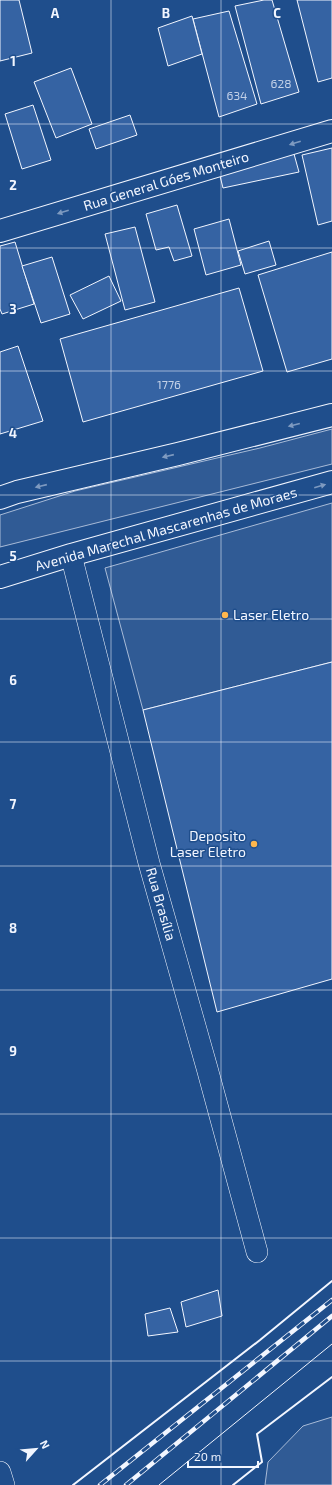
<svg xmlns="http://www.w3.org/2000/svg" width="332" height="1485" viewBox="0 0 332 1485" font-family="'Exo 2',sans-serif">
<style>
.built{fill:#305b95;stroke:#a8bbd7}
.building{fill:#3563a3;stroke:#f2f6ff}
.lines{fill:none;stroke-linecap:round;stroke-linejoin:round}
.street-casing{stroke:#f2f6ff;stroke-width:22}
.secondary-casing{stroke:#f2f6ff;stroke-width:24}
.highway-casing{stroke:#f2f6ff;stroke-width:24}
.street{stroke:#1f4e8c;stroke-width:21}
.secondary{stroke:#1f4e8c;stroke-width:22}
.highway{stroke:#1f4e8c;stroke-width:22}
.tram{stroke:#f2f6ff;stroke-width:1}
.rail-casing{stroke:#f2f6ff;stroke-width:4.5}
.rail{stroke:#1f4e8c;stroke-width:3;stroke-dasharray:9;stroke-linecap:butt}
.wall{stroke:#f2f6ff;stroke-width:2}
.oneway{fill:#7e9ac0}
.grid{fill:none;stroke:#f2f6ff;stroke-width:1;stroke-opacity:0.55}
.poi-dot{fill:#ffb74d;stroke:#1f4e8c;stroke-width:1.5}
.labels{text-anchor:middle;stroke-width:3;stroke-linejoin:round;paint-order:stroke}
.number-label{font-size:12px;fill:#c3d1e8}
.street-label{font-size:14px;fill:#f2f6ff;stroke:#1f4e8c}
.poi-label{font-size:14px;fill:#f2f6ff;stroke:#1f4e8c;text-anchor:start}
.grid-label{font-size:13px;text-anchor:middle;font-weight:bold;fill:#f2f6ff;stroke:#1f4e8c;stroke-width:3;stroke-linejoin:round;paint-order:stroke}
</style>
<rect width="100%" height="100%" fill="#1f4e8c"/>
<g class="built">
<polygon points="332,429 332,464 0,547 0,515 75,491 260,448"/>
<polygon points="332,503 332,662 143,710 105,568"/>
<polygon points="332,1417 332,1485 265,1485 268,1462 303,1426"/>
</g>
<g class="building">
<polygon points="0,0 19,0 32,53 0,61"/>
<polygon points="264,0 272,0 299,92 261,104 235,6"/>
<polygon points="297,0 332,0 332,78 318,82"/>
<polygon points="229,11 257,104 219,117 193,19"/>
<polygon points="192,16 202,54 168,66 158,28"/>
<polygon points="71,68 92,124 56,138 34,82"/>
<polygon points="33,105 51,160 22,169 5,114"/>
<polygon points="130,115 137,135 96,149 89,129"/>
<polygon points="332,148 332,221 318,225 302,155"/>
<polygon points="294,154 299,172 223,188 219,172"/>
<polygon points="177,205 192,256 174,261 169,247 156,250 146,214"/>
<polygon points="229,219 241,265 206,275 194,229"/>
<polygon points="135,227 155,302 125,310 105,234"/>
<polygon points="269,241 276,265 245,274 238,251"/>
<polygon points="15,242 34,304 2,314 0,309 0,246"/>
<polygon points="332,252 332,359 287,372 258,275"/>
<polygon points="52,257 70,314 41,323 22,266"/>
<polygon points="109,276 121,301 83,319 70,295"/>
<polygon points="239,288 263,371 83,422 60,339"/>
<polygon points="18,346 43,421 0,434 0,352"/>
<polygon points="332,662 332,979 217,1012 143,710"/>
<polygon points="218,1290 222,1316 186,1327 181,1302"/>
<polygon points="170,1308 178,1332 148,1336 145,1314"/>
</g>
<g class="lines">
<g class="street-casing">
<g id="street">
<polyline points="71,555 149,863 207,1068 257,1252"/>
<polyline points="0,1472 4,1485"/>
</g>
</g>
<g class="secondary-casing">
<polyline id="secondary" points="0,231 332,131"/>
</g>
<g class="highway-casing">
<g id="highway">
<polyline points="0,498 17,492 178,454 332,415"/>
<polyline points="0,577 71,555 332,482"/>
</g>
</g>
<use href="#street" class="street"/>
<use href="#secondary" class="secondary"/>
<use href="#highway" class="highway"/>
<polyline class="tram" points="159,1485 332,1344"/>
<g class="rail-casing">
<g id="rail">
<polyline points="100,1485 332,1300"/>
<polyline points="126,1485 332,1316"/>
</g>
</g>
<use href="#rail" class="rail"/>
<g class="wall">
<polyline points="73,1485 260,1340 332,1281"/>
<polyline points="233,1485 262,1462 257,1434 332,1377"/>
</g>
</g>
<defs><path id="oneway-solid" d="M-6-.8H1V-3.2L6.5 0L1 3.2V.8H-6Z"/></defs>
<g class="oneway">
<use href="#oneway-solid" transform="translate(295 143) rotate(163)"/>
<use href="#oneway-solid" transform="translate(63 212) rotate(163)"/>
<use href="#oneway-solid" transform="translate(294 425) rotate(166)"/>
<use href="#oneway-solid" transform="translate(168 456) rotate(167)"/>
<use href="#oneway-solid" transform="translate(41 486) rotate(167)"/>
<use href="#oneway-solid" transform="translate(320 486) rotate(-16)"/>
</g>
<path class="grid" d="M111,0V1485M221,0V1485M0,124H332M0,248H332M0,371H332M0,495H332M0,619H332M0,742H332M0,866H332M0,990H332M0,1114H332M0,1238H332M0,1361H332"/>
<g class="poi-dot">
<circle cx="225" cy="615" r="4"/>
<circle cx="254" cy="844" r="4"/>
</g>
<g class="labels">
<g class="number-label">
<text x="281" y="88">628</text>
<text x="237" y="100">634</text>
<text x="169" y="389">1776</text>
</g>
<g class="street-label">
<text transform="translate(166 181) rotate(-17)" y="5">Rua General Góes Monteiro</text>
<text transform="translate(166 529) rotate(-16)" y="5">Avenida Marechal Mascarenhas de Moraes</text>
<text transform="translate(161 904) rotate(74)" y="5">Rua Brasília</text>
</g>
<g class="poi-label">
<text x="233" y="620">Laser Eletro</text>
<text x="246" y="841" text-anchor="end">Deposito<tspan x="246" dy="16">Laser Eletro</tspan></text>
</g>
</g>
<g class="grid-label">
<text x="55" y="18">A</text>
<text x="166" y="18">B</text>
<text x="277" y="18">C</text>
<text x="13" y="66">1</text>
<text x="13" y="190">2</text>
<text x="13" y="314">3</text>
<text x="13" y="438">4</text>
<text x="13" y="561">5</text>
<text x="13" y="685">6</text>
<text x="13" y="809">7</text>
<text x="13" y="933">8</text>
<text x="13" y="1056">9</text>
</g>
<g transform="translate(36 1449) rotate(63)" stroke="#1f4e8c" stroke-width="3" paint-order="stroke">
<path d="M0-3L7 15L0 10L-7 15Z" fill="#f2f6ff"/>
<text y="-6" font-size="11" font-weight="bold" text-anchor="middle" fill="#f2f6ff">N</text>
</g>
<path d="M188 1461v6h70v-6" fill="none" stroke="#f2f6ff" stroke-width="2"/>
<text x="194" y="1461" font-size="12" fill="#f2f6ff" stroke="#1f4e8c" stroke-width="3" paint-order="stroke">20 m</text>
</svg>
